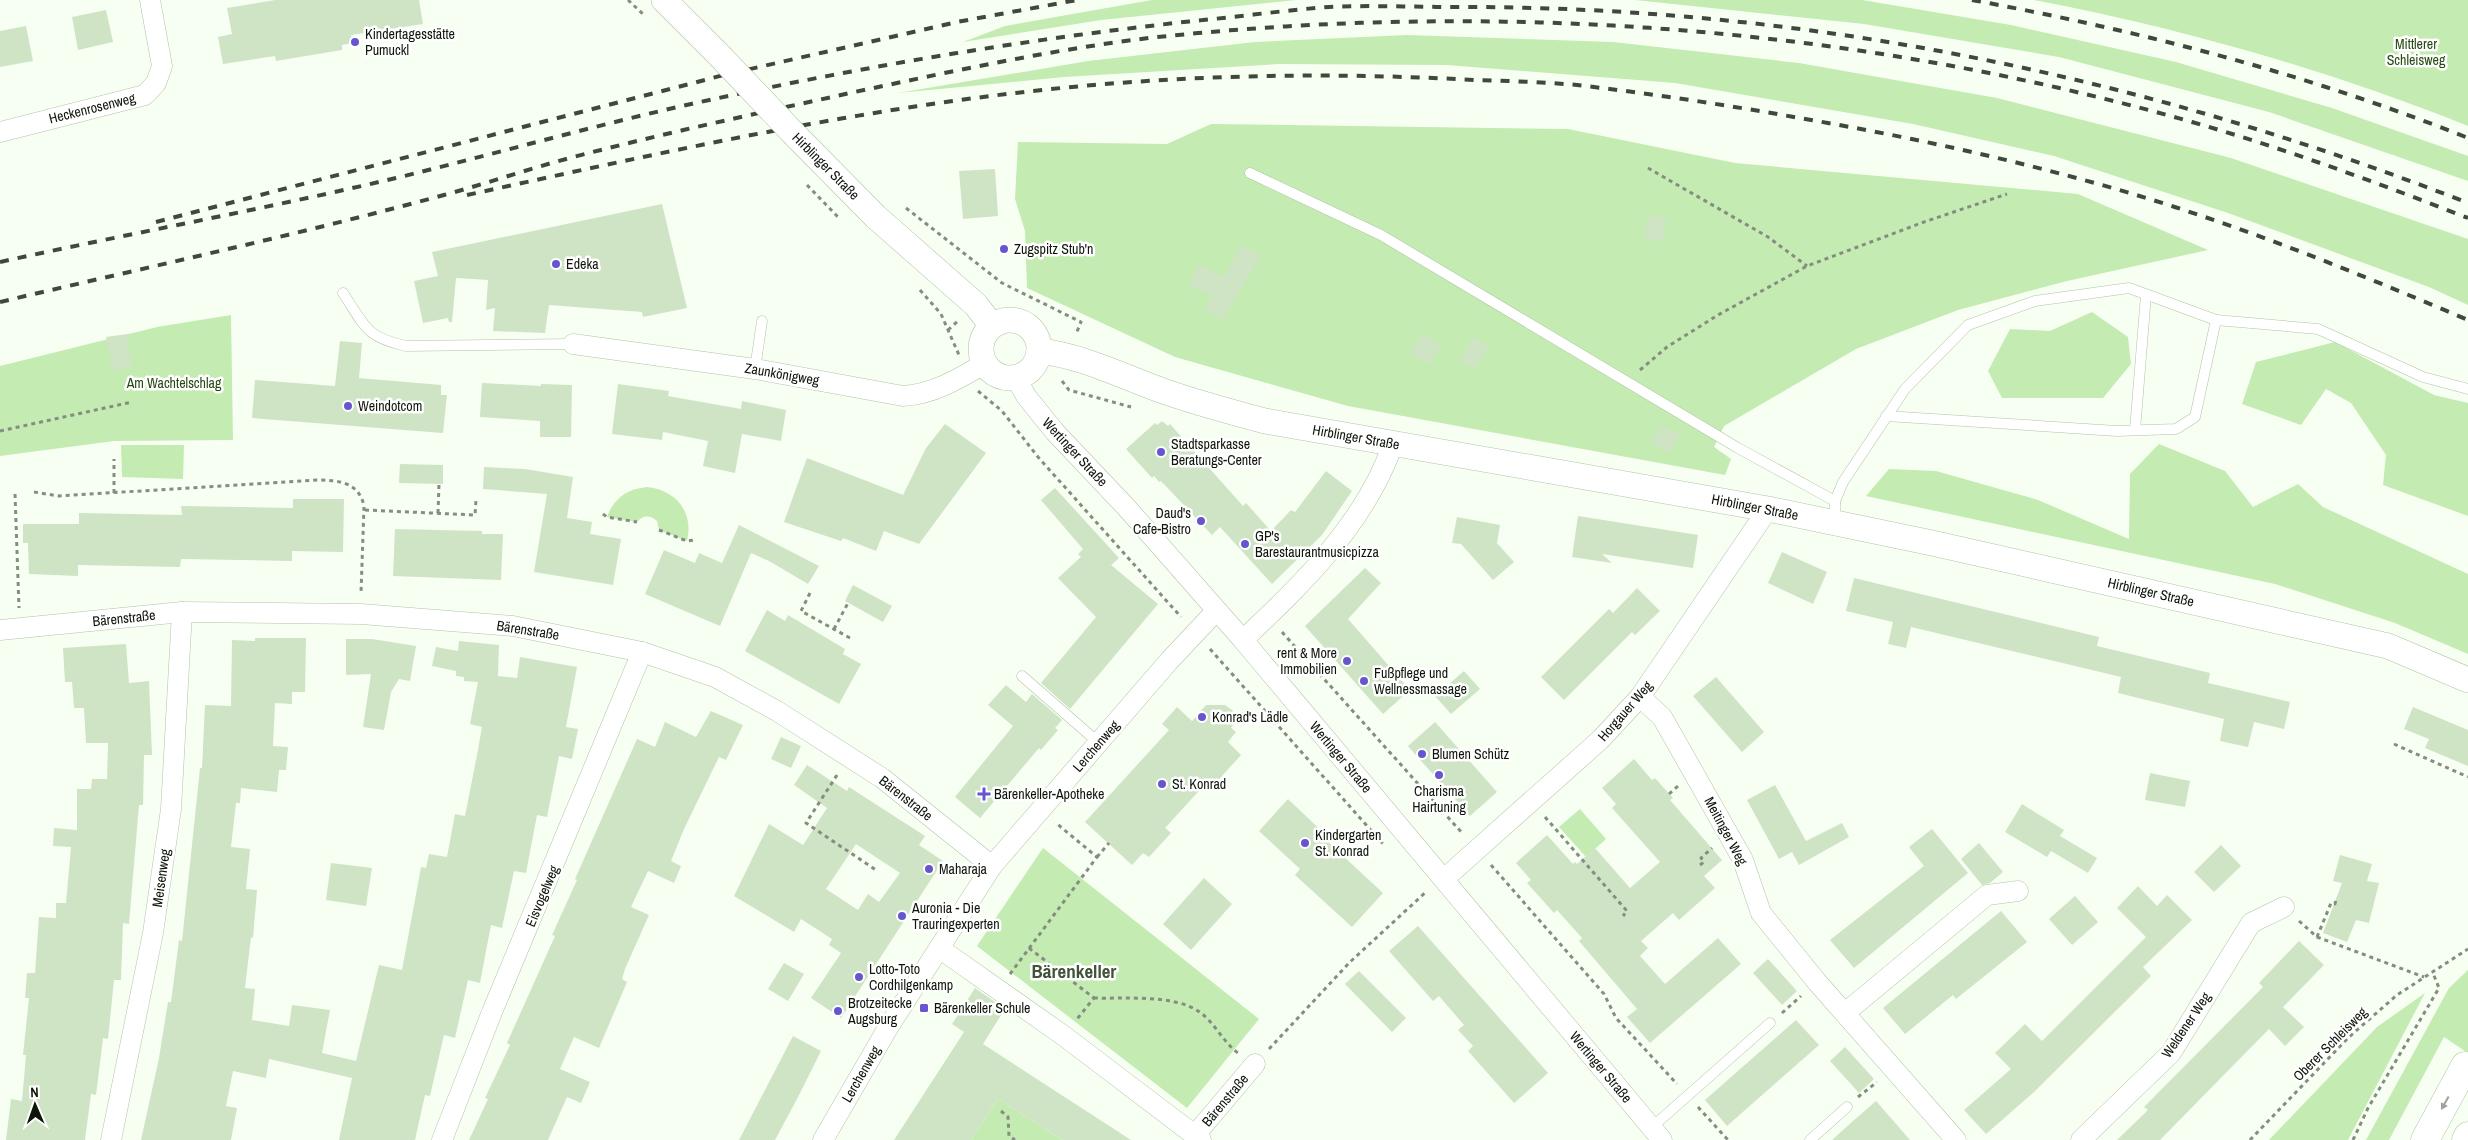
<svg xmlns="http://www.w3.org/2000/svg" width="2468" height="1140" viewBox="0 0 2468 1140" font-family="'Archivo Narrow',sans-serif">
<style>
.green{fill:#c4ebb1}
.building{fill:#cfe4c5;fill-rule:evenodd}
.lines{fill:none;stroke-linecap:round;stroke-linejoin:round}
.service-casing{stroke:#b0c5a7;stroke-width:11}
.minor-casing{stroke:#b0c5a7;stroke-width:21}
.tertiary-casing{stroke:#b0c5a7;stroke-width:26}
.trunk-casing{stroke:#b0c5a7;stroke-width:29}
.path{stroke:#858d81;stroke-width:3;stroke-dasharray:4 4;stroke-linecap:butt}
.service{stroke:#fff;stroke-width:10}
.minor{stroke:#fff;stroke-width:20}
.tertiary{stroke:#fff;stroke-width:25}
.trunk{stroke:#fff;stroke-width:28}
.rail{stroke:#40473c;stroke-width:4;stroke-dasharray:9 9;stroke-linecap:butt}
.tertiary-bridge-casing{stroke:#b0c5a7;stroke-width:26;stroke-linecap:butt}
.tertiary-bridge{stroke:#fff;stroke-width:25}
.oneway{fill:#9fa19d}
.poi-dot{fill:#6755ce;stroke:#fff;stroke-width:2}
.labels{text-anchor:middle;stroke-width:5;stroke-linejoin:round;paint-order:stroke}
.poi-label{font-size:14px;fill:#0e150a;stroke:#fff;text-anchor:start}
.park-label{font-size:14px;fill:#274812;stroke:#fff}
.street-label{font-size:14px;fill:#0e150a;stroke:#fff}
.district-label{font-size:19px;font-weight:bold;fill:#415338;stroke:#fff}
</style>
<rect width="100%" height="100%" fill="#f6fff2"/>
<g class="green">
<polygon points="1152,0 1296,0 1101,20 963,42 1005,26"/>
<polygon points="1635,0 1862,0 2011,25 2176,62 2332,108 2468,156 2468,181 2269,112 2059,57 1864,24"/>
<path d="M2034,0H2468V126C2328,70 2181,28 2034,0Z"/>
<polygon points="1407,35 1613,42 1799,63 1997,98 2231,158 2468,239 2468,305 2429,287 2228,213 2054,156 1913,124 1675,83 1447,65 1279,64 1064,77 898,93 1088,61 1255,42"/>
<polygon points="1211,124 1568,129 1735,163 2078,194 2208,250 2067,281 1958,310 1856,349 1724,426 1714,447 1731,459 1725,475 1348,406 1175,357 1027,288 1025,231 1015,199 1018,142 1167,144"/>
<polygon points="2092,312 2128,337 2131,364 2103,398 2002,398 1988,371 2010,329 2050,331"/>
<polygon points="231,315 233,440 114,441 0,456 0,366 157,327"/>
<polygon points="2335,342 2434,395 2468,403 2468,516 2383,485 2386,455 2351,403 2326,389 2301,425 2242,404 2256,362"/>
<polygon points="2159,444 2225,471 2253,507 2298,484 2323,507 2468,574 2468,654 2395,623 2275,584 1866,496 1889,469 1936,471 2038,500 2129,539 2130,474"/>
<polygon points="121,445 184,445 183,479 122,477"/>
<path d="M647,487C676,490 694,512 687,541L659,530L657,521C650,515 643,515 637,522L607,517C614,498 627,489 647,487Z"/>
<polygon points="1580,809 1606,839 1586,857 1559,827"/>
<polygon points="1043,848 1259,1019 1187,1108 977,946"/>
<polygon points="2468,970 2468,1053 2444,1037 2389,1140 2366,1140 2449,988"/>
<polygon points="2425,993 2348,1140 2269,1140 2377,1027"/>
<polygon points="998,1099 1062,1140 971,1140"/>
</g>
<g class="building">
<polygon points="275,0 419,0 423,24 351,35 353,43 342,45 342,50 276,61 275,56 223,64 218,37 232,34 227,8"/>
<polygon points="106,10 113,42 78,50 72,17"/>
<polygon points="26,26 33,61 0,67 0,31"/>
<polygon points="995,169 998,216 963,219 959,171"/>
<polygon points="662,204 687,308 643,317 642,312 549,305 545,333 493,331 495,308 486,310 488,280 456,278 452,322 449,322 448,318 423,323 414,281 438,276 432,252"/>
<polygon points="1649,215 1667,219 1662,242 1644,238"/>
<polygon points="1242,245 1261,255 1223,320 1204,310 1212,296 1189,285 1199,264 1224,277"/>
<polygon points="127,334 132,368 112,371 106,337"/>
<polygon points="1422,334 1441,345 1430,365 1410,354"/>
<polygon points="1473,337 1489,346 1476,369 1460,361"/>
<polygon points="340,341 362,343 359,378 441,385 441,395 447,395 443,433 252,418 255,380 335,386"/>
<polygon points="482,383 541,386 541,384 572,385 571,437 540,437 540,421 480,417"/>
<polygon points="618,384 669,391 668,396 741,409 742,401 786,410 781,441 742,434 735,473 703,466 708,441 663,432 662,440 612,434"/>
<polygon points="1162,421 1168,426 1170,424 1243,506 1246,503 1271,531 1291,510 1295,512 1326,471 1352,491 1322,535 1272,584 1220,527 1212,535 1161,481 1159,482 1154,476 1152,478 1126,449 1155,423 1157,425"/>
<polygon points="945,424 986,453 919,544 884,531 876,551 843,538 841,541 784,522 807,458 903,495 926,448"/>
<polygon points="1661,425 1680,435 1670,453 1651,443"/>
<polygon points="400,464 443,465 443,484 399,483"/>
<polygon points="484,467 525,469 573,477 567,518 592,522 590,534 621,539 613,585 534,572 547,494 483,489"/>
<polygon points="1055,488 1119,558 1111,565 1158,604 1070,709 1041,683 1096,617 1058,578 1081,557 1078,554 1083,549 1041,500"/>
<polygon points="293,499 344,499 343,552 292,551 292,561 181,559 180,567 78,565 78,576 29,574 28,543 23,543 23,524 79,524 79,513 182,515 181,506 293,508"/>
<polygon points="1578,516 1698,535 1693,568 1602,554 1612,563 1572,557"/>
<polygon points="1457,517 1500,525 1497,543 1514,562 1493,580 1461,544 1452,543"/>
<polygon points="739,525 819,566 808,584 769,561 751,553 720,626 645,594 664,550 695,563 699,553 722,563"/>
<polygon points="395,529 482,531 482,534 503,534 501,580 393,576"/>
<polygon points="1782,552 1827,572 1813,604 1768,583"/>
<polygon points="1365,568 1381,583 1348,619 1410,690 1383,714 1305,626"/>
<polygon points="1854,578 2099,637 2097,646 2210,673 2208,683 2290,702 2284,729 2254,722 2248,747 2220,741 2224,719 2118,693 2121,677 1911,627 1906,648 1888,644 1893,622 1846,611"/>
<polygon points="853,585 892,606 883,622 845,601"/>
<polygon points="1637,588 1660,611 1635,635 1632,632 1564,700 1541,677 1609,609 1613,613"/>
<polygon points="767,610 785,621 788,615 845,649 843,654 861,664 839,704 745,651"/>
<polygon points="255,638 306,638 305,692 292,692 292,704 275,703 273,746 288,747 286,770 279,770 277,792 241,788 240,803 236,803 231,847 250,849 246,889 257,890 253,938 251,937 245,988 255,989 252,1020 289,1026 292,1005 330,1010 322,1053 356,1061 379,965 402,970 421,867 426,868 429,854 447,857 455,814 465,816 477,755 482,727 470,724 478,682 464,681 464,677 456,676 456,671 432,666 436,647 458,651 459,641 499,645 498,676 517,678 520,657 577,667 566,727 578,729 572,759 559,756 547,817 537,815 526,873 514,871 502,928 491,925 480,983 468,980 455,1038 444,1035 430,1096 425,1095 415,1140 339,1140 352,1078 269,1059 266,1078 233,1071 226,1106 237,1108 231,1140 141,1140 159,1058 168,1002 171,1002 179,940 182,941 200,768 202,768 205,705 231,706 232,640 255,641"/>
<polygon points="346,639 372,639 416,646 410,681 399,679 391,692 384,730 363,727 371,674 346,675"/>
<polygon points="126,644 129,683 149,681 152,755 144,755 143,805 139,805 129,924 123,923 121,980 114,980 108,1039 103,1038 96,1095 91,1094 85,1140 6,1140 11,1099 22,1101 26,1055 23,1055 29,998 25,998 27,973 35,973 39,917 56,918 56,903 66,903 71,847 53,846 54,828 77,830 77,789 91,789 92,779 107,779 108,743 86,743 84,708 74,708 72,682 65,682 63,648"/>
<polygon points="1464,671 1480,689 1451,714 1435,696"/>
<polygon points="1716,677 1764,732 1742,752 1693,696"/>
<polygon points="1006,685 1026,702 1032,694 1062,720 1055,728 1058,730 1041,750 1039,748 980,818 955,797 1013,726 988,705"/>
<polygon points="1206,705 1225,705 1233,711 1236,720 1231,728 1236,732 1228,742 1241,755 1212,787 1207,782 1165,828 1171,833 1149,857 1143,853 1132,865 1085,822 1169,730 1162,724 1177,707 1192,721"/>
<polygon points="2413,707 2468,730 2468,766 2425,748 2429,739 2404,729"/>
<polygon points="711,711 743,725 726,760 719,757 684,829 671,861 681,866 674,883 648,871 631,907 649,915 625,969 622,979 627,982 599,1048 574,1037 560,1069 590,1082 581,1103 567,1097 548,1140 469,1140 488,1099 485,1098 510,1045 507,1043 555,936 552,935 577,880 575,879 637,739 655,747 665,722 696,737"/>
<polygon points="1435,722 1497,792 1470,816 1408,746"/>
<polygon points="781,737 801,746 791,768 771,759"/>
<polygon points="1634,759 1652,780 1655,778 1673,798 1670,800 1722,860 1704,876 1715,888 1679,920 1673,913 1641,941 1648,948 1640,956 1665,984 1718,938 1741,964 1650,1043 1627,1017 1637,1009 1579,941 1582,938 1557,910 1554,913 1527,883 1531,880 1516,863 1547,835 1573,864 1575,862 1577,864 1595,848 1630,888 1660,862 1612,808 1616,804 1602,788"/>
<path d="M807,765L847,791L849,787L925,836L919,845L943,861L841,1018L811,998L841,953L829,945L832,939L801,919L794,932L734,896L769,824L803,845L827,808L794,785ZM856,844L900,873L879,902L868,894L858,910L826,889Z"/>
<polygon points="2150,773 2190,781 2185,807 2145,800"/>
<polygon points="1775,785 1806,841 1842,823 1849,837 1799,865 1792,852 1779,859 1747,800"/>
<polygon points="1288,799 1329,838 1326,840 1383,893 1352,927 1295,875 1300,869 1259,831"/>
<polygon points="2022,804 2064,830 2060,836 2097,858 2088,873 2051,851 2047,857 2005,832"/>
<polygon points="1932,829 1968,873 1854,968 1830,940 1924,866 1909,847"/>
<polygon points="1979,843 2003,872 1990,883 1982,885 1961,859"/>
<polygon points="2221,845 2241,866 2214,892 2194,872"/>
<polygon points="2340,855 2372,864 2367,881 2379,883 2369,923 2356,920 2347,942 2323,933 2342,883 2333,881"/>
<polygon points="331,863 372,868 366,906 326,900"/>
<polygon points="1204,878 1232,904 1191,950 1163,924"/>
<polygon points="2138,886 2157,906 2167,895 2192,920 2143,967 2151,976 2034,1092 1986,1134 1964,1110 2011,1069 1995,1053 2025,1024 2042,1041 2146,937 2117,908"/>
<polygon points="2075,896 2098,922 2072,945 2049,919"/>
<polygon points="2001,911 2027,942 1956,999 1953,995 1905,1034 1883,1008"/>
<polygon points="1418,926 1548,1073 1514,1103 1468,1051 1473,1046 1458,1030 1464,1025 1439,996 1433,1001 1389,951"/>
<polygon points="2299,941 2324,965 2283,1007 2304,1027 2285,1046 2269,1029 2160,1140 2117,1140 2148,1110 2144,1107 2263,987 2259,983"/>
<polygon points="1768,959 1797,991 1782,1005 1753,973"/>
<polygon points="784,963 804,974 788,1001 768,989"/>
<polygon points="1359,971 1406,1018 1392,1032 1345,984"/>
<polygon points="975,988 1005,1009 983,1044 1131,1140 1062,1140 998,1099 971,1140 894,1140 964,1032 952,1024"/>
<polygon points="1796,1020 1819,1045 1727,1126 1705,1100"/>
<polygon points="793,1036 821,1051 797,1099 775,1140 739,1140"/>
<polygon points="1845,1047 1874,1079 1859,1093 1830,1061"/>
<polygon points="1876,1101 1910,1140 1832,1140 1853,1121"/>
</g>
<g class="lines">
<g class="service-casing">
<g id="service">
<polyline points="1250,173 1381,235 1738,448 1835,501 1835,523"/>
<path d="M343,293C365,326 365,337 406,346L573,344"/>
<polyline points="755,369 762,321"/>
<polyline points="1886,416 2117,431 2176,429 2195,417 2216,320"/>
<polyline points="2135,430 2146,295"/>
<polyline points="1835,501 1843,482 1905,389 1968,325 2035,301 2129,288 2216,320 2318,329 2423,377 2468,389"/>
<polyline points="1022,676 1099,743"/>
<polyline points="1651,1128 1770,1023"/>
<polyline points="1810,1140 1847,1107"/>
</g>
</g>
<g class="minor-casing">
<g id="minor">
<polyline points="0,132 145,95 156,83 162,66 150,0"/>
<path d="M573,344L755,369L903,396C934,394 958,379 984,364"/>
<polyline points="1016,378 1026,396 1055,432 1126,507 1243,640 1662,1140"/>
<polyline points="0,630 182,612 361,614 513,626 642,652 715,677 777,711 882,778 992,866"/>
<path d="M1243,640C1303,583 1365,524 1393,444"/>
<polyline points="1640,697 1662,717 1743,860 1761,913 1817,982 1956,1140"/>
<polyline points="1444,879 1600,740 1640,697 1768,509"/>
<polyline points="939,948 1064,1036 1201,1140"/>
<polyline points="1845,1013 1987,895 2018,891"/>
<polyline points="1195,1135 1255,1064"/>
<polyline points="111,1140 153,933 171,809 182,612"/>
<polyline points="442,1140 492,1012 642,652"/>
<polyline points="823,1140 889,1026 992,866 1169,661 1216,611"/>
<polyline points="2081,1140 2171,1053 2251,923 2284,907"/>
</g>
</g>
<g class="tertiary-casing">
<g id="tertiary">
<polyline points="664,0 720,56"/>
<polyline points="795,135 876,217 976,305 992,326"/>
<circle cx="1010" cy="349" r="29"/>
<path d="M1039,351C1084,356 1123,377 1166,392C1198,403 1231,412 1265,421L1768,509L1932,543L2388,646L2468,680"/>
</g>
</g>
<g class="trunk-casing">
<g id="trunk">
<polyline points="2425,1140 2465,1066"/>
<polyline points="2466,1140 2468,1136"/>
</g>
</g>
<g class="path">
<polyline points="628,0 644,15"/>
<polyline points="1648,168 1768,237 1807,266"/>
<polyline points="807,185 839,218"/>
<polyline points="906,208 1002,283 1081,322 1076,334"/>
<polyline points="920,290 941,314 959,355"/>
<polyline points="948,330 958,321"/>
<polyline points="1640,370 1667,347 1718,315 1807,266 1924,222 2007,194"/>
<polyline points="1062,381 1069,390 1131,407"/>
<polyline points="978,391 1002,411 1038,457 1181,617"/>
<polyline points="0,431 132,402"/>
<path d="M34,492L59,496L317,480C338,480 359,482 364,506L361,593"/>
<polyline points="114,493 114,459"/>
<polyline points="15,494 19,608"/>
<polyline points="365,510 475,515 476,500"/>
<polyline points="438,513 439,484"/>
<polyline points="603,514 607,517 637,522"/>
<polyline points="659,530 687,541 695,540"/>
<polyline points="810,593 801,611 850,638"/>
<polyline points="834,629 848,603"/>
<polyline points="1282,632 1463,834"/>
<polyline points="1210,649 1384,845"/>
<polyline points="2394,744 2468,777"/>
<polyline points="837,775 806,823 876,870"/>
<polyline points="1669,794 1678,786"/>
<polyline points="1545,817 1627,911 1623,916"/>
<polyline points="1097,857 1109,843"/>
<polyline points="1491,865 1604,994 1616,1018 1677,1084"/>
<polyline points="1700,865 1704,862 1701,858 1712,848"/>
<polyline points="2299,921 2317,937 2424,977"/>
<polyline points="2317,937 2331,903 2335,904 2336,899"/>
<polyline points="1029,948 1094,998 1077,1019"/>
<polyline points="1010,974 1097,857 1056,823"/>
<path d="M1094,998C1124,999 1172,994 1198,1011C1214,1021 1222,1041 1238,1053"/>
<polyline points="1782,1013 1801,996"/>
<polyline points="1269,1049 1350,962 1427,891"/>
<polyline points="1858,1097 1877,1082"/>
<polyline points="1698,1107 1728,1140"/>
<polyline points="1001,1111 1008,1117 1009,1136 1015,1140"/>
<polyline points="2250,1140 2349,1037 2397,995 2468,949"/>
<polyline points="2353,1140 2368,1108 2439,988 2433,973"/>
</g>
<use href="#service" class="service"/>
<use href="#minor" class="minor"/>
<use href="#tertiary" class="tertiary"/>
<use href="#trunk" class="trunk"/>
<g class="rail">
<path d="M1972,0C2141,31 2308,74 2468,138"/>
<path d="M467,195C674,150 882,103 1094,85C1221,74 1348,73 1474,80C1508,81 1543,82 1577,85C1655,94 1733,106 1811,120C1909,137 2006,158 2102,185C2227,220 2348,269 2468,320"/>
<polyline points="156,222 724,75 957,22 1077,0"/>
<path d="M0,262C132,233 265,209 396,178C495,154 592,126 691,104C860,67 1031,38 1203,20C1245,16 1287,10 1329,7C1371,5 1413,7 1455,7C1805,6 2143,76 2468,203"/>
<path d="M0,302C148,267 297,235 444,195C485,184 525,170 566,159C660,134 755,114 850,93C949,72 1049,50 1149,38C1498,0 1855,26 2192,122C2286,149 2378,183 2468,218"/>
</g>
<g class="tertiary-bridge-casing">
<polyline id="tertiary-bridge" points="720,56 795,135"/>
</g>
<use href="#tertiary-bridge" class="tertiary-bridge"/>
</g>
<defs><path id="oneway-solid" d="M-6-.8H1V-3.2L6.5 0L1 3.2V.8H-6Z" transform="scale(1.25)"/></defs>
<use class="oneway" href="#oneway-solid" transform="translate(2445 1103) rotate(119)"/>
<g class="poi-dot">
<circle cx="355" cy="42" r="5"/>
<circle cx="1004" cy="249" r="5"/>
<circle cx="556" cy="264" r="5"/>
<circle cx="348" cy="406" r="5"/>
<circle cx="1161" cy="452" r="5"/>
<circle cx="1201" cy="521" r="5"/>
<circle cx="1245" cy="544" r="5"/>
<circle cx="1347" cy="661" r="5"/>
<circle cx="1364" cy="681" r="5"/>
<circle cx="1202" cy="717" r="5"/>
<circle cx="1422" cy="754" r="5"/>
<circle cx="1439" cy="775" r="5"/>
<circle cx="1162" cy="784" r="5"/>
<path d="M981.5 786.5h5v5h5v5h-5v5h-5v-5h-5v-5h5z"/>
<circle cx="1305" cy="843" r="5"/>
<circle cx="929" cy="869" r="5"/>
<circle cx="902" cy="916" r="5"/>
<circle cx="859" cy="977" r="5"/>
<rect x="919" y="1003" width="10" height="10" rx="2.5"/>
<circle cx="838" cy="1011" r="5"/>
</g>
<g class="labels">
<g class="poi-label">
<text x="365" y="39">Kindertagesstätte<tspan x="365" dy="16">Pumuckl</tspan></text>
<text x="1014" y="254">Zugspitz Stub'n</text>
<text x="566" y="269">Edeka</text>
<text x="358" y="411">Weindotcom</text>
<text x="1171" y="449">Stadtsparkasse<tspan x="1171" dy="16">Beratungs-Center</tspan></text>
<text x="1191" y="518" text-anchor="end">Daud's<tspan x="1191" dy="16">Cafe-Bistro</tspan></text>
<text x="1255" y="541">GP's<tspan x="1255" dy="16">Barestaurantmusicpizza</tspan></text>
<text x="1337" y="658" text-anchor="end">rent &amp; More<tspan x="1337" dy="16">Immobilien</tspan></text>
<text x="1374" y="678">Fußpflege und<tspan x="1374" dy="16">Wellnessmassage</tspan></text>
<text x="1212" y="722">Konrad's Lädle</text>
<text x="1432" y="759">Blumen Schütz</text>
<text x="1172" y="789">St. Konrad</text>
<text x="1439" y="796" text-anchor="middle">Charisma<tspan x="1439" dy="16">Hairtuning</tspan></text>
<text x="994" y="799">Bärenkeller-Apotheke</text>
<text x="1315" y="840">Kindergarten<tspan x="1315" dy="16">St. Konrad</tspan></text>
<text x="939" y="874">Maharaja</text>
<text x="912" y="913">Auronia - Die<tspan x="912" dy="16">Trauringexperten</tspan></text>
<text x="869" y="974">Lotto-Toto<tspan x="869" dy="16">Cordhilgenkamp</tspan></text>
<text x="848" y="1008">Brotzeitecke<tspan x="848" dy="16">Augsburg</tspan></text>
<text x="934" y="1013">Bärenkeller Schule</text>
</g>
<g class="park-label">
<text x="2416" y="49">Mittlerer<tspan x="2416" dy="16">Schleisweg</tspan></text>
<text x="174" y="388">Am Wachtelschlag</text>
</g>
<g class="street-label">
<text transform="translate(92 108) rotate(-14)" y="5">Heckenrosenweg</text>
<text transform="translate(826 166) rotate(45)" y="5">Hirblinger Straße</text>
<text transform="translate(782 374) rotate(10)" y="5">Zaunkönigweg</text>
<text transform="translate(1356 437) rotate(10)" y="5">Hirblinger Straße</text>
<text transform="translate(1075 452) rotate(47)" y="5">Wertinger Straße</text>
<text transform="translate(1755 507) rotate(11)" y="5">Hirblinger Straße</text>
<text transform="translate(2151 592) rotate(13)" y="5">Hirblinger Straße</text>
<text transform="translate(124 618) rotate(-6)" y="5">Bärenstraße</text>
<text transform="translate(528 630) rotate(9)" y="5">Bärenstraße</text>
<text transform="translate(1625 711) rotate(-49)" y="5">Horgauer Weg</text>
<text transform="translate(1096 746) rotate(-49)" y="5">Lerchenweg</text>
<text transform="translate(1341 757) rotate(50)" y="5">Wertinger Straße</text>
<text transform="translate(906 798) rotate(38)" y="5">Bärenstraße</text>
<text transform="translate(1726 831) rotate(62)" y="5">Meitinger Weg</text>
<text transform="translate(161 878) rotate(-82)" y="5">Meisenweg</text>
<text transform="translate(542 896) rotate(-67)" y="5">Eisvogelweg</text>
<text transform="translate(2186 1025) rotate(-56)" y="5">Weldener Weg</text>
<text transform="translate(2330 1044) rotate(-45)" y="5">Oberer Schleisweg</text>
<text transform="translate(1601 1067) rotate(50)" y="5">Wertinger Straße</text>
<text transform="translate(861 1074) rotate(-60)" y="5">Lerchenweg</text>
<text transform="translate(1225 1100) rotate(-50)" y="5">Bärenstraße</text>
</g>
<g class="district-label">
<text x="1074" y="978">Bärenkeller</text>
</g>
</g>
<g transform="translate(35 1105) rotate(358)" stroke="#ffffff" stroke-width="4" paint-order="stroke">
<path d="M0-4L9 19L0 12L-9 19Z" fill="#0e150a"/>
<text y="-8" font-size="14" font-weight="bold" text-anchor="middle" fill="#0e150a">N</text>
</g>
</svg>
